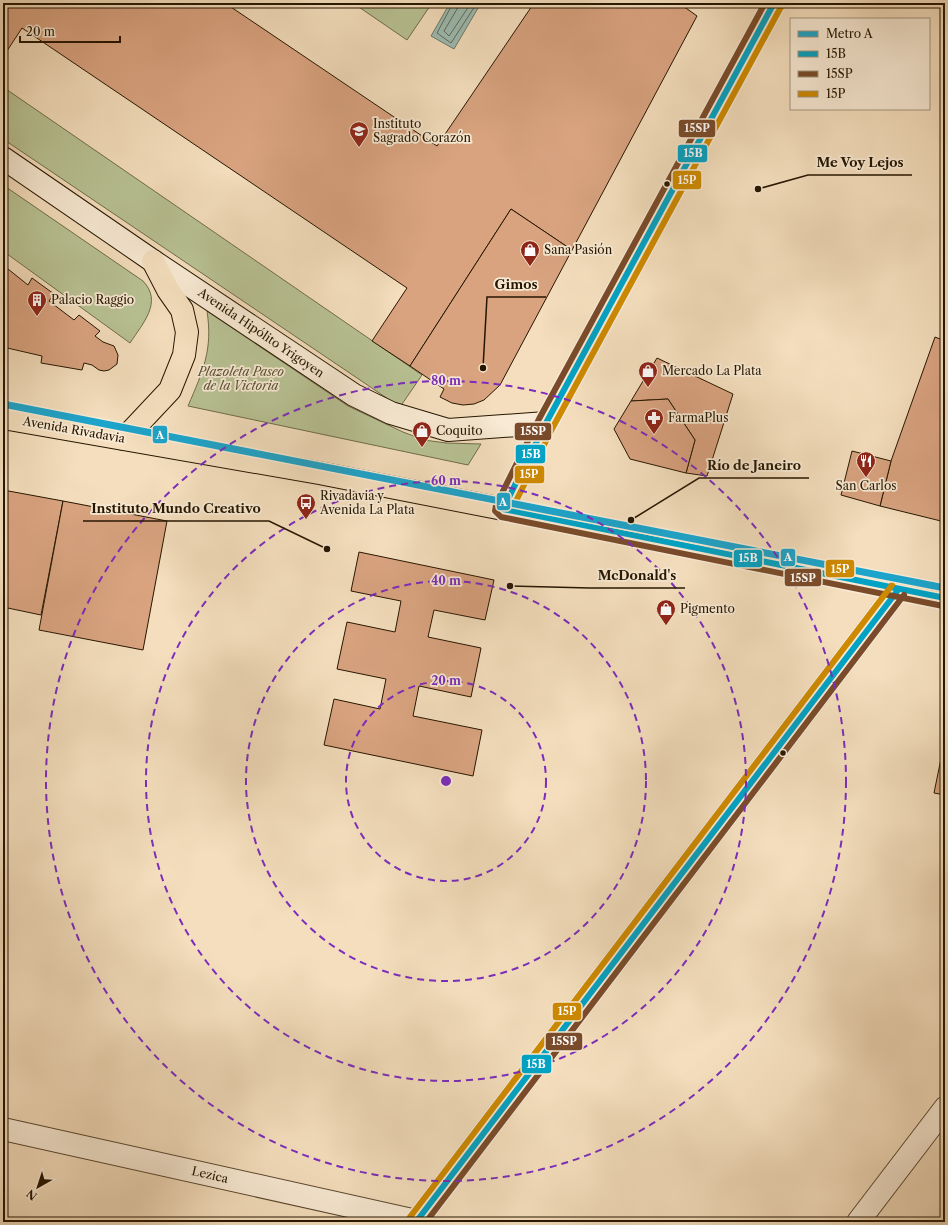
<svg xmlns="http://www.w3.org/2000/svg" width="948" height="1225" viewBox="0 0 948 1225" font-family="'Libre Caslon Text',serif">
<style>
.green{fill:#b8c294;stroke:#6f6c4a}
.water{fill:#9cbcb2;stroke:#6d7a6b}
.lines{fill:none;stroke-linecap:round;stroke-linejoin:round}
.shore{stroke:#616959;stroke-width:1}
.building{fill:#d9a380;stroke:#261600}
.minor-casing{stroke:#5a482f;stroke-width:24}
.secondary-casing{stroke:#261600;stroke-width:24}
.primary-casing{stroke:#261600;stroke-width:24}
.minor{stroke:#f8ead4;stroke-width:22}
.secondary{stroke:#f8ead4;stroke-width:22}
.primary{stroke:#f4debd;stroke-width:22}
.bus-1-casing{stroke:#f8ead4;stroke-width:9}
.bus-2-casing{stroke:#f8ead4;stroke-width:9}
.bus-3-casing{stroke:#f8ead4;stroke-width:9}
.bus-1{stroke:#02a2c4;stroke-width:6}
.bus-2{stroke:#7a4b2a;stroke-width:6}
.bus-3{stroke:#cd8900;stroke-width:6}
.metro-1-casing{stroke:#f8ead4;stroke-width:10}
.metro-1{stroke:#1ca4cb;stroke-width:7}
.ring{fill:none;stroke:#7b2cbf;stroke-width:2;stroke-dasharray:7 5}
.bus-dot{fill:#261600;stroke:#f8ead4;stroke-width:1.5}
.labels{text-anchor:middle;stroke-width:3.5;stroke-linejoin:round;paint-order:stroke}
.poi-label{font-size:12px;fill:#261600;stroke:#f8ead4;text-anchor:start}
.street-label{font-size:12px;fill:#261600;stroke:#f8ead4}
.park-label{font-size:12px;font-style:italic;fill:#595234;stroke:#f8ead4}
.centre{fill:#7b2cbf;stroke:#f8ead4;stroke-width:2}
.ring-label{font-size:12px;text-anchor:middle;font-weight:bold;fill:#7b2cbf;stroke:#f8ead4;stroke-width:3.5;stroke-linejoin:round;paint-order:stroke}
.leader{fill:none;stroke:#261600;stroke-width:1.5}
.callout-dot{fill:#261600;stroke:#f8ead4;stroke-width:1.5}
.callout-label{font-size:13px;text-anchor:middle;font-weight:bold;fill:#261600;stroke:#f8ead4;stroke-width:3.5;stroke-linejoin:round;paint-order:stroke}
.line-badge{stroke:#f8ead4;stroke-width:1.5}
.badge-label{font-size:11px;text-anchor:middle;font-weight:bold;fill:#fff}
</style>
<rect width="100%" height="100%" fill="#f4debd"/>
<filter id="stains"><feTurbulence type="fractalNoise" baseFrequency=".005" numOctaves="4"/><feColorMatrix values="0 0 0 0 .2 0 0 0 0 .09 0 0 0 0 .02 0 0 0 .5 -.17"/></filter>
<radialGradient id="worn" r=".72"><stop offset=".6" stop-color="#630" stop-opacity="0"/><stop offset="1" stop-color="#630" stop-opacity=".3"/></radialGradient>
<g class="green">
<polygon points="353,3 432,3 407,40"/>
<polygon points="3,87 422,375 400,407 3,139"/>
<path d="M3,185L143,281C163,302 143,323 130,343L3,251Z"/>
<path d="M207,311L348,406L403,432L424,440L446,443L481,444L468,465L188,406C203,371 213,350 207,311Z"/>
</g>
<polygon class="water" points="450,3 481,3 454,49 431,36"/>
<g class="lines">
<g class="shore">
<polyline points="453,3 437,33 451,43 477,3"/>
<polyline points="458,3 457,9 444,31 449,36 471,3"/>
</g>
</g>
<g class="building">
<polygon points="3,3 225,3 437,146 534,3 679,3 697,16 572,250 511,209 410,366 372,341 407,288 22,28 3,57"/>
<polygon points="511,209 572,250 500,385 484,400 474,404 463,405 452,403 440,397 444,389 410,366"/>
<polygon points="3,265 28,285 32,278 54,294 49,301 74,320 79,315 100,331 95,336 103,342 114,346 118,355 117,364 109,370 104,371 99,370 92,365 84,363 82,370 41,363 42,356 3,347"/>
<polygon points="935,337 945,341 945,522 880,506 891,461"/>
<polygon points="657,358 733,394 707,476 686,473 695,440 668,399 631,401"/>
<polygon points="668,399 695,440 686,473 630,459 614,429 631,401"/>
<polygon points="852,451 891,461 880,506 841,495"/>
<polygon points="3,490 63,501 41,615 3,607"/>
<polygon points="63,501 167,521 143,650 39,630"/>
<polygon points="359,552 494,580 485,620 434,610 428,637 481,648 471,697 419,686 413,716 482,730 473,776 324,745 334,699 380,709 386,679 337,669 347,622 395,632 401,601 351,591"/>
<polygon points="945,739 945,795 934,793"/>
</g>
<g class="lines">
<g class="minor-casing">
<g id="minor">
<polyline points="3,1129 421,1222"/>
<polyline points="416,1222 898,590"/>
<polyline points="858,1222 945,1108"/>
</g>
</g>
<g class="secondary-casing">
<g id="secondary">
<polyline points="3,158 153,261 354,395 391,413 448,430 546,423"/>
<polyline points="503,509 546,423 774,3"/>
</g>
</g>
<g class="primary-casing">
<g id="primary">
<polyline points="3,418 319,473 503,509 945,598"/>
<polyline points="124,439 170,390 184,355 187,332 182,310 168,290 153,261"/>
</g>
</g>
<use href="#minor" class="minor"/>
<use href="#secondary" class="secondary"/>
<use href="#primary" class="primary"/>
<g class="bus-1-casing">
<g id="bus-1">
<polyline points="774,3 546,423 503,509 945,598"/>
<polyline points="416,1222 898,590"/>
</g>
</g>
<g class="bus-2-casing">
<g id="bus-2">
<polyline points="765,3 539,419 496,505 495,511 501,517 943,606"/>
<polyline points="426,1222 904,595"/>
</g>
</g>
<g class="bus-3-casing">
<g id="bus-3">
<polyline points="781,7 553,427 515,503 945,590"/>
<polyline points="410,1217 892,585"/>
</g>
</g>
<use href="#bus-1" class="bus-1"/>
<use href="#bus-2" class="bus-2"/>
<use href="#bus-3" class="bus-3"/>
<g class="metro-1-casing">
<polyline id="metro-1" points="3,404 945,588"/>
</g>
<use href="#metro-1" class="metro-1"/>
</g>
<g class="ring">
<circle cx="446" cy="781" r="100"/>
<circle cx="446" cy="781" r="200"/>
<circle cx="446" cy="781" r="300"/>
<circle cx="446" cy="781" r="400"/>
</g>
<defs>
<g id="school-pin" transform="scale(1)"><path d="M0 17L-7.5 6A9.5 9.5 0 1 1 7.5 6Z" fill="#8f2418" stroke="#f8ead4"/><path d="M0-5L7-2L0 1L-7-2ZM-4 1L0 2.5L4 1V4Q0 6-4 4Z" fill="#fff"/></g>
<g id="shop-pin" transform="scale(1)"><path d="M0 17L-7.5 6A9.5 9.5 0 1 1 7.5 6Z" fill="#8f2418" stroke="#f8ead4"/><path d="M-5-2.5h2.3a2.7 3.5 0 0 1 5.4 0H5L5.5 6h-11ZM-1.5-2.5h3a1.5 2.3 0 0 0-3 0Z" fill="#fff"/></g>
<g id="building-pin" transform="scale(1)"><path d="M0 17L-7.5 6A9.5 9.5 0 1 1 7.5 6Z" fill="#8f2418" stroke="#f8ead4"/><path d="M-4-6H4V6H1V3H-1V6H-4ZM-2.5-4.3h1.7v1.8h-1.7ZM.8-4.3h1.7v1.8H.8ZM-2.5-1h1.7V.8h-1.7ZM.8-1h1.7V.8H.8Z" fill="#fff"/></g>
<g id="pharmacy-pin" transform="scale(1)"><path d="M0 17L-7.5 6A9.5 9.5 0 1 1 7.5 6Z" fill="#8f2418" stroke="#f8ead4"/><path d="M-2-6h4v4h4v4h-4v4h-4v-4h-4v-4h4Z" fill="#fff"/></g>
<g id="restaurant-pin" transform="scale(1)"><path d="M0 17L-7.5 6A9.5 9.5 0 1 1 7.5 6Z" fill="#8f2418" stroke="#f8ead4"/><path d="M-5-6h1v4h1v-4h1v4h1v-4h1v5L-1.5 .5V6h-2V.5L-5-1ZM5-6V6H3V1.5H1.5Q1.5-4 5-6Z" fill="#fff"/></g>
<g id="bus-pin" transform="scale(1)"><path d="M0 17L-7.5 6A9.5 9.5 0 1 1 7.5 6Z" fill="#8f2418" stroke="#f8ead4"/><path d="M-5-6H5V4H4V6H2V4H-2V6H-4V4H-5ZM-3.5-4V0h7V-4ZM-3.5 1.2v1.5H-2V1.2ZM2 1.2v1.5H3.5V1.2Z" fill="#fff"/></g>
</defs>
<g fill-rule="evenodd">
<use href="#school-pin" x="359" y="131"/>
<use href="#shop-pin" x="530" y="250"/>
<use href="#building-pin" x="37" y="300"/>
<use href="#shop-pin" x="648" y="371"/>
<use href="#pharmacy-pin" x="654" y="418"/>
<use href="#shop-pin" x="422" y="431"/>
<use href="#restaurant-pin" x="866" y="461"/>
<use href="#bus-pin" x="306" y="503"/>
<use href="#shop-pin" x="666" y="609"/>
</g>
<g class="bus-dot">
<circle cx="667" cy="184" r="3.5"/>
<circle cx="783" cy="753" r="3.5"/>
</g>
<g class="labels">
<g class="poi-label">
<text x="373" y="128">Instituto<tspan x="373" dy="14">Sagrado Corazón</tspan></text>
<text x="544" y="254">Sana Pasión</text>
<text x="51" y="304">Palacio Raggio</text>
<text x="662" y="375">Mercado La Plata</text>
<text x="668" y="422">FarmaPlus</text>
<text x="436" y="435">Coquito</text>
<text x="866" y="490" text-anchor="middle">San Carlos</text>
<text x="320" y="500">Rivadavia y<tspan x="320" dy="14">Avenida La Plata</tspan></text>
<text x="680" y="613">Pigmento</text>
</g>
<g class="street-label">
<text transform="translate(261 333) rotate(34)" y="4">Avenida Hipólito Yrigoyen</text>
<text transform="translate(74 430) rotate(10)" y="4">Avenida Rivadavia</text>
<text transform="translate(210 1175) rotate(13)" y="4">Lezica</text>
</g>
<g class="park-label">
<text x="241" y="376">Plazoleta Paseo<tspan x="241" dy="14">de la Victoria</tspan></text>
</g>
</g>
<circle cx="446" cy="781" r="6" class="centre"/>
<g class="ring-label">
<text x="446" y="385">80 m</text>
<text x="446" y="485">60 m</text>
<text x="446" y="585">40 m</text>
<text x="446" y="685">20 m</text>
</g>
<path class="leader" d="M758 189L808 175H912M483 368L487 297H546M631 520L699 478H809M327 549L269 521H83M510 586L590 588H685"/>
<g class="callout-dot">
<circle cx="758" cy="189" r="4"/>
<circle cx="483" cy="368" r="4"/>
<circle cx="631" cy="520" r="4"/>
<circle cx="327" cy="549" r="4"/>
<circle cx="510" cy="586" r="4"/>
</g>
<g class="callout-label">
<text x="860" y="167">Me Voy Lejos</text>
<text x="516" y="289">Gimos</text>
<text x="754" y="470">Río de Janeiro</text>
<text x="176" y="513">Instituto Mundo Creativo</text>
<text x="637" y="580">McDonald's</text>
</g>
<g class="line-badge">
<rect x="678" y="119" width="38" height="19" rx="4" fill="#7a4b2a"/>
<rect x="677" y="144" width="31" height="19" rx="4" fill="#02a2c4"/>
<rect x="672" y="170" width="30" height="20" rx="4" fill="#cd8900"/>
<rect x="514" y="422" width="38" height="19" rx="4" fill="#7a4b2a"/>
<rect x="152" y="425" width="16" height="19" rx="4" fill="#1ca4cb"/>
<rect x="515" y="444" width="31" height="20" rx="4" fill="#02a2c4"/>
<rect x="514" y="465" width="31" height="19" rx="4" fill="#cd8900"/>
<rect x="496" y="492" width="15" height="19" rx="4" fill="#1ca4cb"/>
<rect x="780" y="548" width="16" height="19" rx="4" fill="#1ca4cb"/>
<rect x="733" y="549" width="30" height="19" rx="4" fill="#02a2c4"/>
<rect x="825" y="559" width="30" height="19" rx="4" fill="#cd8900"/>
<rect x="784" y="568" width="38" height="19" rx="4" fill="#7a4b2a"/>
<rect x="552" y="1002" width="30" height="19" rx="4" fill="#cd8900"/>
<rect x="545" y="1032" width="38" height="19" rx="4" fill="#7a4b2a"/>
<rect x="521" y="1054" width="31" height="20" rx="4" fill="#02a2c4"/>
</g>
<g class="badge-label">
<text x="697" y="132">15SP</text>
<text x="693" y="157">15B</text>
<text x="687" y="184">15P</text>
<text x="533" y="435">15SP</text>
<text x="160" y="439">A</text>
<text x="531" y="458">15B</text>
<text x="529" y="478">15P</text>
<text x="503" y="506">A</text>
<text x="788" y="561">A</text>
<text x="748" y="562">15B</text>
<text x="840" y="573">15P</text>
<text x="803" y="582">15SP</text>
<text x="567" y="1015">15P</text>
<text x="564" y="1045">15SP</text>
<text x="536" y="1068">15B</text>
</g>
<rect width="948" height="1225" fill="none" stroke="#f4debd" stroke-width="16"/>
<rect x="4" y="4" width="940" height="1217" fill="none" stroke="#261600" stroke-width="2"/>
<rect x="8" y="8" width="932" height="1209" fill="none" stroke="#261600"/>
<rect x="790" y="18" width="140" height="92" fill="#f8ead4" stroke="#a4957f"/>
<rect x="798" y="31" width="20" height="6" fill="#1ca4cb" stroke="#a4957f"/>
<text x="826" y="38" font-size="12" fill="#261600">Metro A</text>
<rect x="798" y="51" width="20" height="6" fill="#02a2c4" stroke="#a4957f"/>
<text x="826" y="58" font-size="12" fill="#261600">15B</text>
<rect x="798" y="71" width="20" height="6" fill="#7a4b2a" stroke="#a4957f"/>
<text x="826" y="78" font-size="12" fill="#261600">15SP</text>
<rect x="798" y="91" width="20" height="6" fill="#cd8900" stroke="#a4957f"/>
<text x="826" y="98" font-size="12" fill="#261600">15P</text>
<g transform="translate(38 1187) rotate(219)" stroke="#f8ead4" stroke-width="3" paint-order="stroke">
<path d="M0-3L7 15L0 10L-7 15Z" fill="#261600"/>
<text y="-6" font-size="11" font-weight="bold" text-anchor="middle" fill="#261600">N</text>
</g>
<path d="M20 36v6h100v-6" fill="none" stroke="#261600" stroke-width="2"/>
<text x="26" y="36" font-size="12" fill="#261600" stroke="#f8ead4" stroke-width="3" paint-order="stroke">20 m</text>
<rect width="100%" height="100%" filter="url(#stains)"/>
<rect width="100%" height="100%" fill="url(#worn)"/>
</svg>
